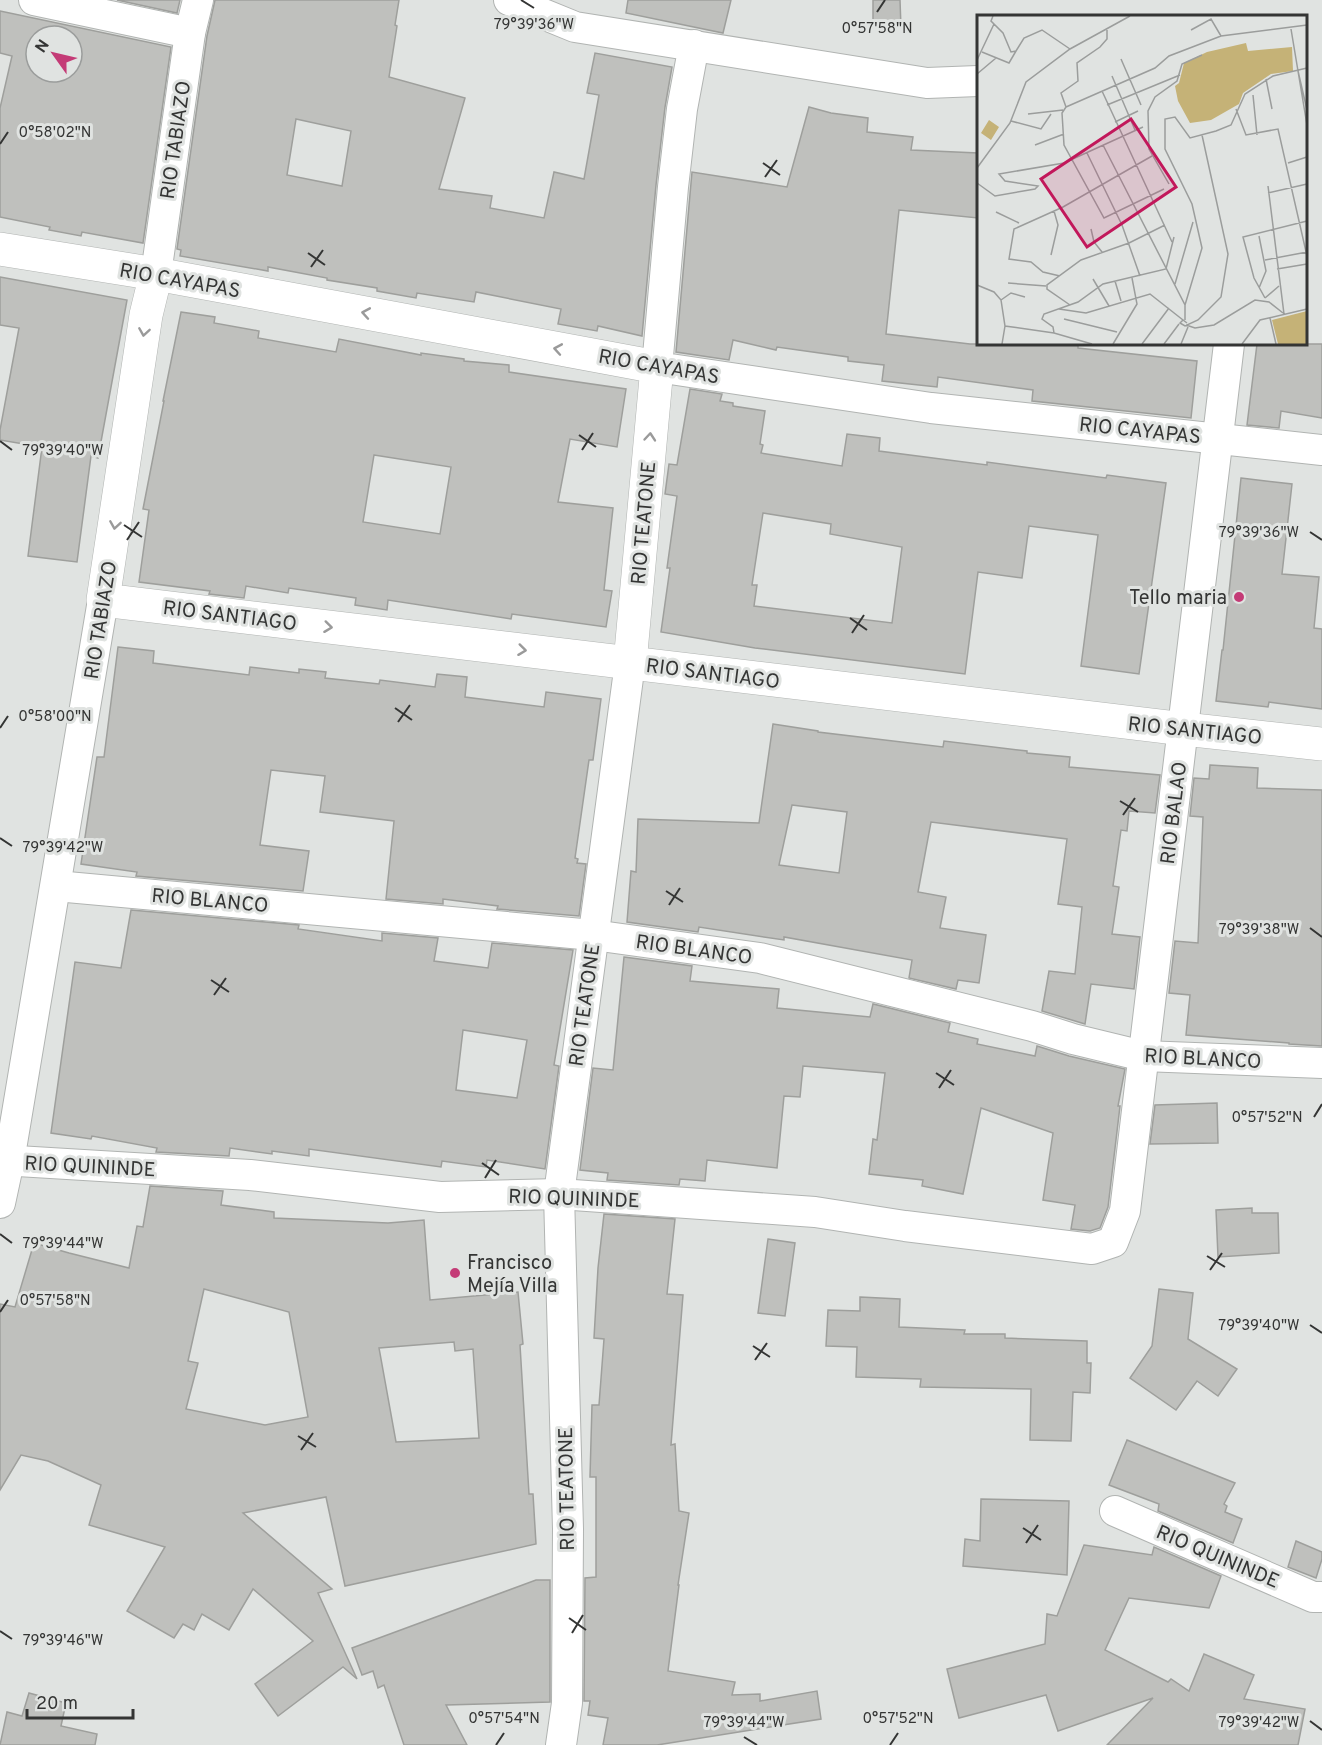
<svg xmlns="http://www.w3.org/2000/svg" width="1322" height="1745" viewBox="0 0 1322 1745" font-family="Overpass,sans-serif">
<style>
.building{fill:#bfc0bd;stroke:#9e9f9c;stroke-width:1.5;fill-rule:evenodd}
.lines{fill:none;stroke-linecap:round;stroke-linejoin:round}
.street-casing{stroke:#b1b4b2;stroke-width:32}
.secondary-casing{stroke:#b1b4b2;stroke-width:34}
.street{stroke:#fff;stroke-width:30}
.secondary{stroke:#fff;stroke-width:33}
.oneway{stroke:#9a9a9a}
.ticks{fill:none;stroke:#343534;stroke-width:2}
.poi-dot{fill:#c43b76;stroke:#e0e3e1;stroke-width:2}
.labels{text-anchor:middle;stroke-width:6;stroke-linejoin:round;paint-order:stroke}
.street-label{font-size:20px;fill:#343534;stroke:#e0e3e1}
.poi-label{font-size:20px;fill:#343534;stroke:#e0e3e1;text-anchor:end}
.inset-road{fill:none;stroke:#9b9d9c;stroke-width:1.5}
.view{fill:#c2185b;fill-opacity:0.15;stroke:#c2185b;stroke-width:3}
.inset-edge{fill:none;stroke:#343534;stroke-width:3}
.ticks-label{font-size:15px;text-anchor:middle;fill:#343534;stroke:#e0e3e1;stroke-width:6;stroke-linejoin:round;paint-order:stroke}
</style>
<rect width="100%" height="100%" fill="#e0e3e1"/>
<g class="building">
<polygon points="117,0 180,0 177,13"/>
<path d="M215,0H399L395,25L397,26L389,77L465,98L439,189L492,196L490,208L544,218L554,172L584,179L599,95L587,93L595,53L672,67L665,107L656,185L642,336L598,326L597,331L558,324L561,309L476,292L474,302L417,293L416,298L377,291V288L327,280V278L268,267V271L180,256L181,250L177,249L207,36ZM296,119L351,131L342,186L287,175Z"/>
<polygon points="628,0 731,0 723,33 626,13"/>
<polygon points="873,0 900,0 901,28 873,28"/>
<path d="M0,11L171,47L143,243L82,232L81,236L49,230L50,227L0,217V108L12,56L0,53ZM36,36H72V72H36Z"/>
<polygon points="809,107 831,113 868,118 867,132 913,137 911,150 978,153 977,186 978,186 978,218 899,210 886,334 970,344 1078,344 1078,348 1197,361 1191,418 1032,401 1033,390 938,377 937,387 882,381 884,365 848,361 848,357 777,347 776,350 733,340 729,360 676,352 692,172 787,187"/>
<polygon points="0,277 127,300 98,458 91,456 77,562 28,556 42,447 0,440 0,430 19,328 0,325"/>
<path d="M181,312L215,317L214,323L259,331L258,338L336,352L339,339L421,355V353L464,359V361L509,365V372L626,389L617,447L570,439L558,502L613,508L604,590L612,591L606,627L512,614L511,619L388,600L387,610L355,605L356,598L289,588L288,593L246,586L244,598L209,594L210,591L139,582L149,510L143,509L164,401H163ZM374,455L451,467L440,534L363,522Z"/>
<polygon points="1257,344 1322,344 1322,418 1281,411 1279,428 1247,425"/>
<path d="M690,389L722,394L720,401L733,403V406L765,411L760,444L763,445L761,453L842,466L847,434L880,438L879,451L987,465V462L1106,478L1107,475L1166,483L1139,674L1081,666L1098,535L1029,526L1022,578L978,572L965,674L755,648L661,632L670,568H667L677,496L665,494L669,464L677,465ZM763,513L831,524L830,534L902,547L892,623L754,606L757,585H752Z"/>
<polygon points="1241,478 1292,484 1282,574 1319,577 1314,628 1322,629 1322,709 1269,702 1268,707 1216,701 1222,650 1223,650"/>
<polygon points="118,647 154,651 153,663 249,675 250,667 299,673 299,669 326,672 325,678 379,684 380,680 435,687 437,674 467,677 465,697 544,707 546,692 601,699 593,760 589,760 575,858 578,859 577,863 586,864 579,916 497,909 498,906 443,899 443,904 386,899 394,821 320,812 325,776 271,770 260,845 309,851 303,891 136,876 137,872 81,864 97,757 104,757"/>
<path d="M773,724L818,731V732L943,747L944,741L1027,751V753L1070,757L1069,767L1160,775L1155,813L1129,811L1127,831L1121,830L1113,886L1119,887L1112,934L1140,937L1134,989L1091,984L1085,1024L1042,1011L1049,971L1075,974L1082,907L1058,904L1067,839L931,822L918,892L946,897L940,928L986,935L979,983L958,980L956,989L909,978L912,960L784,937V940L699,927L698,932L627,922L631,871L636,872L638,819L759,823ZM792,805L847,812L839,873L779,865Z"/>
<polygon points="1210,765 1258,768 1257,788 1322,790 1322,1046 1289,1044 1289,1043 1186,1035 1190,995 1169,993 1175,941 1198,943 1203,817 1190,816 1194,778 1209,779"/>
<path d="M131,910L299,925L298,929L382,941V933L438,938L434,961L488,968L492,943L573,950L554,1065L559,1066L545,1169L487,1160L486,1167L442,1161L441,1167L309,1149V1156L272,1151V1154L230,1148L229,1156L156,1152L157,1148L92,1136L91,1139L51,1133L75,962L121,968ZM463,1030L527,1040L517,1098L456,1090Z"/>
<polygon points="624,957 692,966 690,981 779,989 777,1008 870,1017 873,1004 950,1023 948,1032 978,1039 977,1044 1035,1056 1037,1046 1069,1056 1125,1069 1118,1106 1120,1106 1108,1207 1100,1228 1090,1231 1071,1229 1075,1205 1043,1200 1053,1133 981,1108 963,1194 922,1186 923,1180 869,1174 873,1139 877,1140 885,1073 803,1066 800,1097 784,1096 777,1168 707,1160 705,1181 680,1179 679,1185 607,1180 608,1173 580,1170 593,1068 613,1070"/>
<polygon points="1217,1103 1218,1143 1150,1144 1155,1105"/>
<path d="M150,1186L223,1191L221,1205L274,1212V1218L388,1223L424,1220L430,1300L518,1292L523,1344L520,1345L529,1494H533L536,1544L345,1586L326,1497L243,1513L332,1589L318,1593L357,1679L343,1667L278,1716L255,1684L313,1641L253,1589L229,1630L202,1614L194,1630L183,1624L174,1638L127,1611L165,1547L89,1525L101,1485L48,1461L21,1455L0,1490V1304L15,1307L34,1243L69,1253L129,1268L137,1226L143,1227ZM204,1289L289,1312L308,1417L265,1425L186,1409L198,1363L188,1361ZM454,1342L455,1351L473,1349L479,1438L396,1442L379,1348Z"/>
<polygon points="1252,1208 1252,1213 1278,1213 1279,1253 1218,1257 1216,1210"/>
<polygon points="604,1214 675,1219 667,1294 683,1295 671,1445 675,1444 679,1511 689,1513 678,1585 679,1585 668,1671 735,1682 732,1695 760,1694 760,1701 817,1691 821,1719 657,1745 603,1745 608,1718 588,1715 590,1701 584,1701 585,1578 596,1577 596,1477 590,1477 592,1405 599,1405 604,1339 594,1338 598,1268"/>
<polygon points="768,1239 795,1243 785,1316 758,1313"/>
<polygon points="1159,1289 1193,1293 1188,1339 1237,1369 1218,1396 1197,1381 1176,1410 1130,1378 1152,1346"/>
<polygon points="860,1297 900,1299 899,1327 965,1330 964,1334 1005,1334 1005,1338 1087,1341 1087,1363 1091,1363 1090,1393 1073,1392 1071,1441 1030,1440 1031,1389 920,1387 921,1379 856,1377 857,1347 826,1346 828,1310 860,1311"/>
<polygon points="1127,1440 1235,1483 1224,1504 1227,1506 1225,1512 1242,1519 1233,1543 1158,1511 1159,1504 1109,1485"/>
<polygon points="981,1499 1069,1501 1067,1575 963,1566 965,1539 980,1541"/>
<polygon points="1296,1541 1322,1552 1322,1559 1316,1578 1288,1567"/>
<polygon points="1084,1545 1152,1555 1154,1547 1221,1576 1209,1608 1129,1598 1105,1650 1168,1682 1171,1679 1189,1691 1204,1654 1254,1675 1244,1699 1305,1709 1298,1745 1107,1745 1153,1698 1058,1731 1046,1695 959,1718 947,1669 1045,1644 1047,1614 1057,1616"/>
<polygon points="536,1580 550,1580 550,1702 446,1705 467,1745 404,1745 384,1685 378,1688 373,1671 362,1675 352,1648"/>
<polygon points="29,1693 66,1703 61,1726 97,1734 95,1745 0,1745 7,1712 22,1716"/>
</g>
<g class="lines">
<g class="street-casing">
<g id="street">
<polyline points="34,0 190,33"/>
<polyline points="509,0 575,27 927,83 978,81"/>
<polyline points="694,45 682,109 673,187 657,367 931,408 1322,450"/>
<polyline points="156,274 190,33 198,0"/>
<polyline points="56,886 593,935 760,958 1032,1026 1073,1039 1143,1056 1322,1063"/>
<polyline points="0,1160 250,1175 440,1197 559,1194 815,1212 905,1226 1092,1249 1113,1242 1125,1211 1229,344"/>
<polyline points="0,1203 9,1161 103,600"/>
<polyline points="1115,1511 1313,1597 1322,1597"/>
<polyline points="561,1745 567,1703 568,1529 559,1194 630,663"/>
</g>
</g>
<g class="secondary-casing">
<g id="secondary">
<polyline points="0,249 156,274 657,367 630,663"/>
<polyline points="156,274 146,315 103,600 1184,729 1322,744"/>
</g>
</g>
<use href="#street" class="street"/>
<use href="#secondary" class="secondary"/>
</g>
<defs><path id="oneway-chevron" d="M-2-3.5L2.5 0L-2 3.5" fill="none" stroke-width="1.6" stroke-linecap="round" stroke-linejoin="round" transform="scale(1.5)"/></defs>
<g class="oneway">
<use href="#oneway-chevron" transform="translate(366 313) rotate(-170)"/>
<use href="#oneway-chevron" transform="translate(144 332) rotate(99)"/>
<use href="#oneway-chevron" transform="translate(558 349) rotate(-170)"/>
<use href="#oneway-chevron" transform="translate(650 437) rotate(-85)"/>
<use href="#oneway-chevron" transform="translate(115 525) rotate(99)"/>
<use href="#oneway-chevron" transform="translate(328 627) rotate(7)"/>
<use href="#oneway-chevron" transform="translate(522 650) rotate(7)"/>
</g>
<path class="ticks" d="M521,0L534,8M877,12L885,0M0,144L8,132M763,163L780,175M765,177L777,160M308,253L325,265M311,267L323,250M579,435L596,447M0,441L12,450M582,450L593,433M124,525L142,537M1310,532L1322,540M127,540L139,522M850,618L867,630M852,633L864,615M395,708L412,720M398,722L410,705M0,728L8,716M1120,801L1138,812M1123,815L1135,798M0,838L12,846M666,891L683,902M669,905L680,888M1310,928L1322,937M211,980L229,992M214,995L226,978M936,1073L954,1085M939,1088L951,1070M1314,1117L1322,1104M482,1163L499,1175M485,1178L496,1160M0,1234L12,1243M1207,1256L1225,1267M1210,1270L1222,1253M0,1312L8,1300M1310,1325L1322,1333M753,1346L770,1357M755,1360L767,1343M298,1436L316,1447M301,1450L313,1433M1023,1528L1041,1540M1026,1543L1038,1525M569,1618L586,1630M0,1631L12,1639M572,1633L583,1615M1310,1721L1322,1730M744,1737L757,1745M496,1745L504,1733M890,1745L898,1733"/>
<g class="poi-dot">
<circle cx="1239" cy="597" r="6"/>
<circle cx="455" cy="1273" r="6"/>
</g>
<g class="labels">
<g class="street-label">
<text transform="translate(175 140) rotate(-82)" y="7">RIO TABIAZO</text>
<text transform="translate(180 280) rotate(10)" y="7">RIO CAYAPAS</text>
<text transform="translate(659 366) rotate(10)" y="7">RIO CAYAPAS</text>
<text transform="translate(1140 430) rotate(6)" y="7">RIO CAYAPAS</text>
<text transform="translate(643 523) rotate(-85)" y="7">RIO TEATONE</text>
<text transform="translate(230 615) rotate(7)" y="7">RIO SANTIAGO</text>
<text transform="translate(100 620) rotate(-81)" y="7">RIO TABIAZO</text>
<text transform="translate(713 673) rotate(7)" y="7">RIO SANTIAGO</text>
<text transform="translate(1195 730) rotate(6)" y="7">RIO SANTIAGO</text>
<text transform="translate(1173 813) rotate(-83)" y="7">RIO BALAO</text>
<text transform="translate(210 900) rotate(5)" y="7">RIO BLANCO</text>
<text transform="translate(694 949) rotate(8)" y="7">RIO BLANCO</text>
<text transform="translate(584 1005) rotate(-82)" y="7">RIO TEATONE</text>
<text transform="translate(1203 1058) rotate(3)" y="7">RIO BLANCO</text>
<text transform="translate(90 1166) rotate(3)" y="7">RIO QUININDE</text>
<text transform="translate(574 1198) rotate(2)" y="7">RIO QUININDE</text>
<text transform="translate(566 1489) rotate(-91)" y="7">RIO TEATONE</text>
<text transform="translate(1218 1556) rotate(23)" y="7">RIO QUININDE</text>
</g>
<g class="poi-label">
<text x="1227" y="604">Tello maria</text>
<text x="467" y="1269" text-anchor="start">Francisco<tspan x="467" dy="23">Mejía Villa</tspan></text>
</g>
</g>
<g transform="translate(977 15)">
<rect width="330" height="330" fill="#e0e3e1"/>
<path d="M269,28L271,36L315,32L316,56L294,59L266,78L262,89L234,105L213,108L201,86L198,71L202,68L207,48L230,37ZM12,105L22,112L14,125L4,118ZM330,296V329H301L295,305Z" fill="#c5b277"/>
<path class="inset-road" d="M16,1L14,6L26,18L34,37L39,36L47,23L65,15L93,34M314,14L330,110M214,15L234,4L244,21M5,37L32,48L39,36M144,44L164,90M0,45L17,9M321,56L330,95M0,59L19,43M135,61L158,115M289,64L295,94M125,76L195,227M276,80L280,120M130,90L203,60M89,92L178,53L192,41L244,21L330,10M89,92L85,98L87,130L127,203L187,174M89,92L84,78L101,66L100,48L123,32L130,24V15M259,94L269,120L301,114L330,241M51,99L86,95M34,106L64,114L74,99M138,107L161,96M58,130L87,119M126,130L208,290V305M110,138L145,210L163,261M311,148L330,142M0,153L33,108L49,67L93,34L153,1M0,168L18,181L58,174L61,171L28,166L22,159L87,148L166,112M192,169L172,134L171,96L178,82L200,66L205,49L225,40M291,171L307,299M291,178L330,169M19,197L42,208M114,214L117,227L125,237M74,240L81,210L77,196M288,245L330,237M300,254L330,249M83,261L66,257L54,247L32,244L37,214L86,192L175,141M116,264L132,291M138,266L144,286M31,268L69,271M198,269L216,207M0,270L17,277L24,285L28,311L77,318L115,329M282,273L289,256L282,221M288,283L277,263L266,222L330,206M288,283L302,271M24,285L34,278L48,282M93,290L70,274V270L104,245L152,228L188,210M208,290L225,233L215,189L188,134V104L198,102L213,123L239,116L254,110L268,79L296,61L330,53M82,294L109,298L173,279L206,305M293,303L299,329M87,304L140,317M210,308L206,305L203,308L208,311L221,305L244,282L251,239L225,120M209,310L218,313L237,310L278,285L292,287L306,298M77,318L76,312L65,304L67,299L101,287L126,269L189,254L197,222M25,329L28,311M136,329L160,289L155,263M165,329L192,293M187,329L202,309M204,329L211,312M265,329L283,305L330,294"/>
<path class="view" d="M154,104L199,172L110,232L64,164Z"/>
<rect width="330" height="330" class="inset-edge"/>
</g>
<g class="ticks-label">
<text x="534" y="29">79°39'36"W</text>
<text x="877" y="33">0°57'58"N</text>
<text x="55" y="137">0°58'02"N</text>
<text x="63" y="455">79°39'40"W</text>
<text x="1259" y="537">79°39'36"W</text>
<text x="55" y="721">0°58'00"N</text>
<text x="63" y="852">79°39'42"W</text>
<text x="1259" y="934">79°39'38"W</text>
<text x="1267" y="1122">0°57'52"N</text>
<text x="63" y="1248">79°39'44"W</text>
<text x="55" y="1305">0°57'58"N</text>
<text x="1259" y="1330">79°39'40"W</text>
<text x="63" y="1645">79°39'46"W</text>
<text x="504" y="1723">0°57'54"N</text>
<text x="898" y="1723">0°57'52"N</text>
<text x="1259" y="1727">79°39'42"W</text>
<text x="744" y="1727">79°39'44"W</text>
</g>
<g transform="translate(54 54) rotate(304)"><circle r="28" fill="#e0e3e1" stroke="#9b9d9c" stroke-width="1.5"/>
<path d="M0-4.5L10 22L0 15L-10 22Z" fill="#c43b76"/>
<text y="-9" font-size="16" font-weight="bold" text-anchor="middle" fill="#343534">N</text>
</g>
<path d="M27 1709v9h106v-9" fill="none" stroke="#343534" stroke-width="3"/>
<text x="36" y="1709" font-size="18" fill="#343534" stroke="#e0e3e1" stroke-width="4.5" paint-order="stroke">20 m</text>
</svg>
